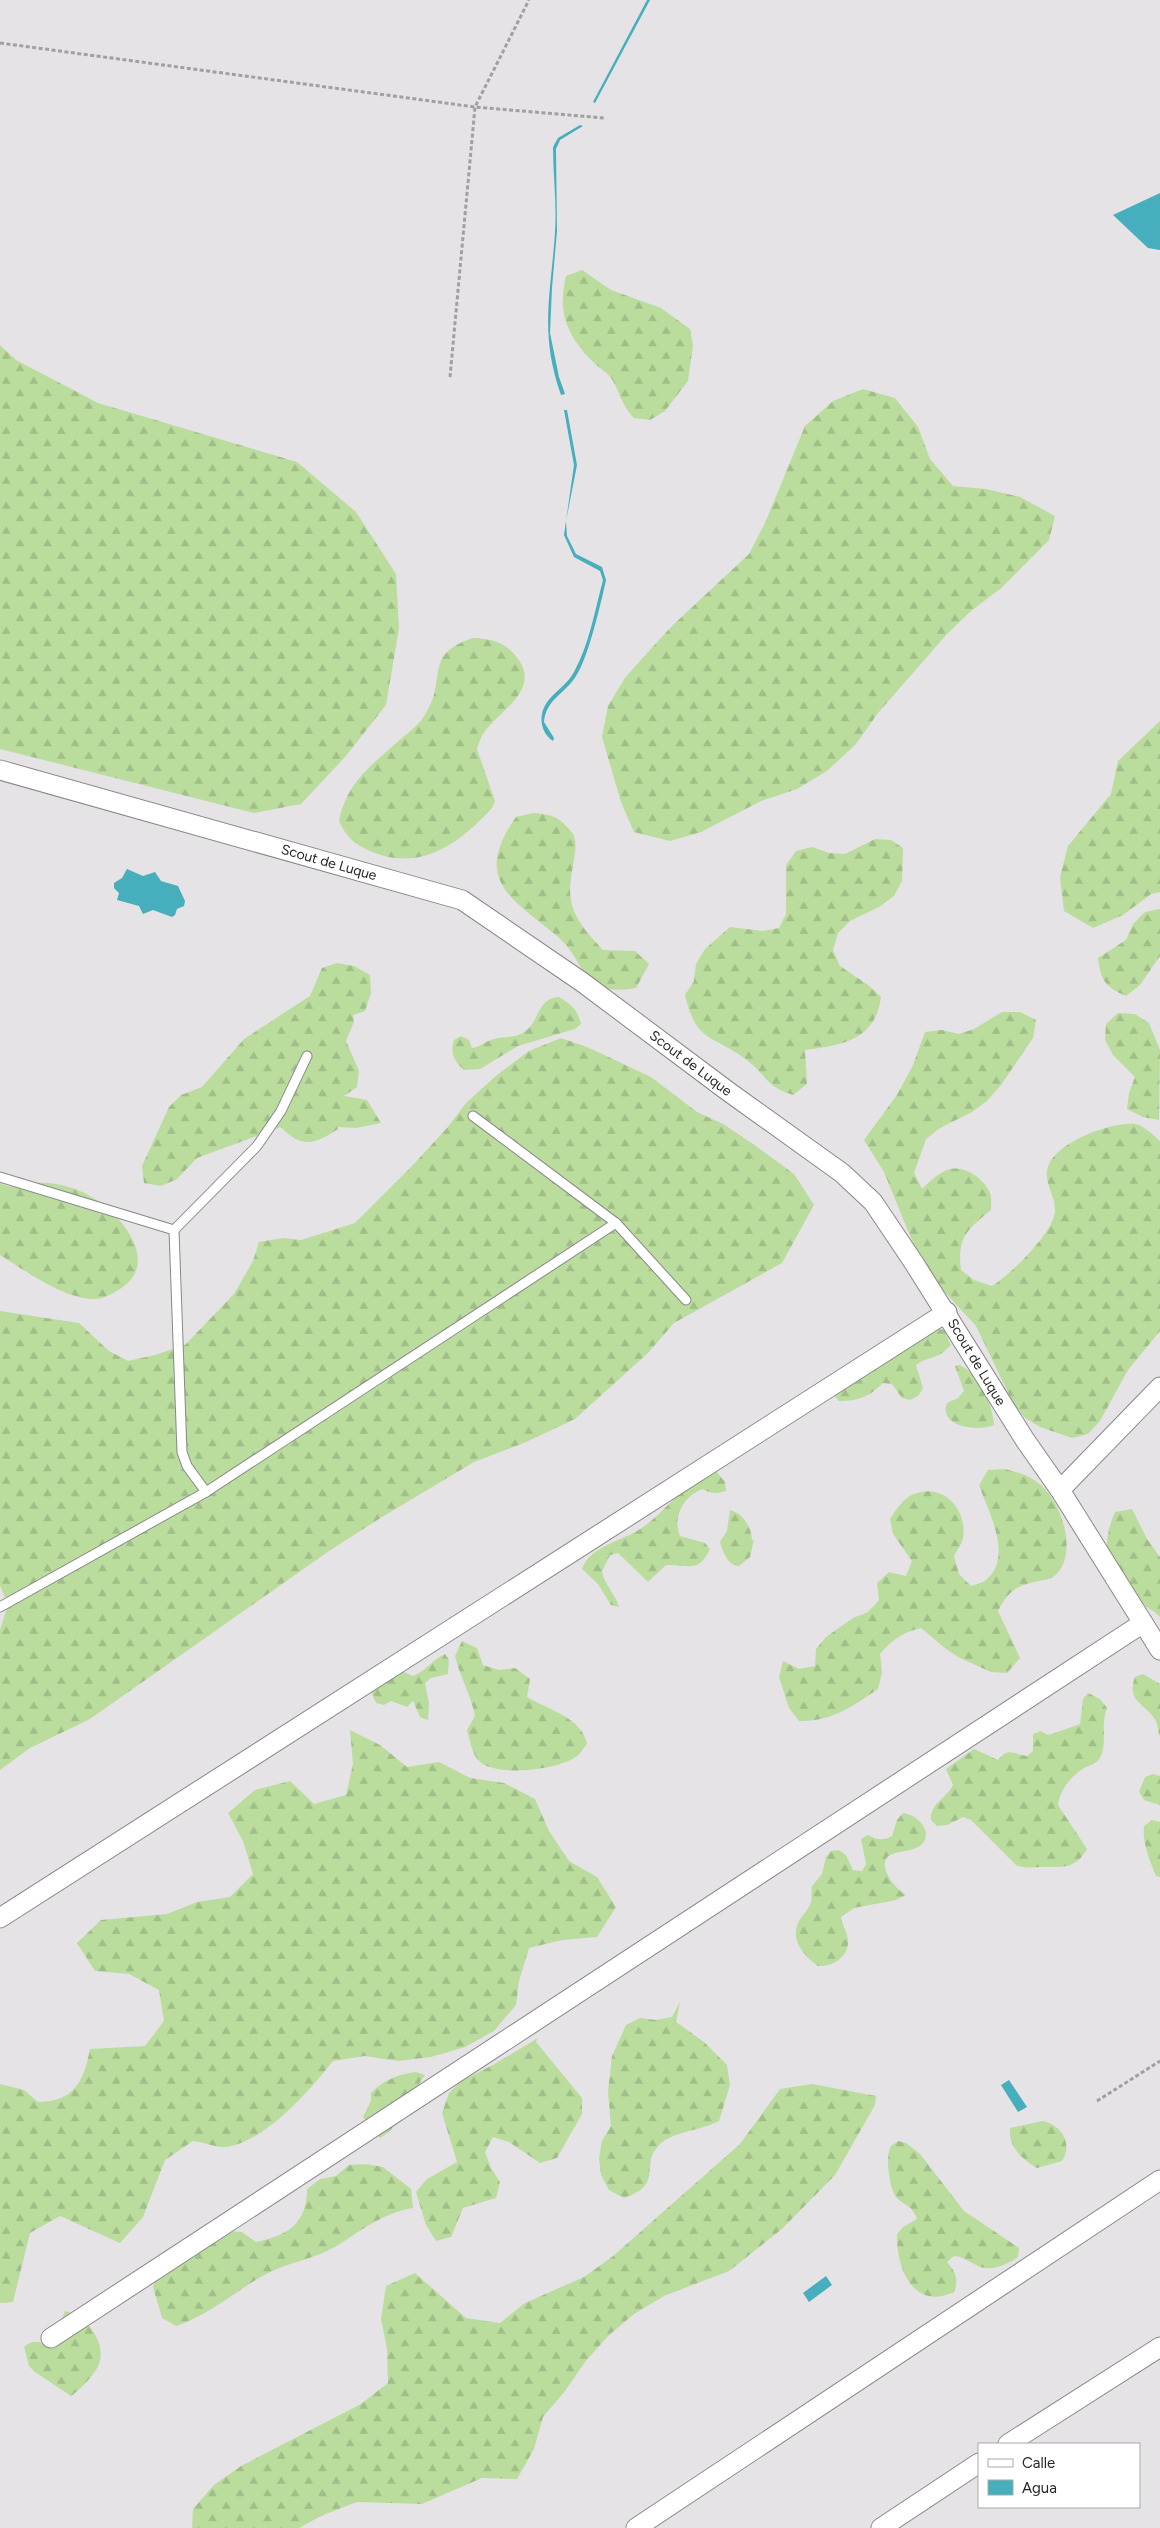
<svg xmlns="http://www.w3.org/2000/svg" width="1160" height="2528" viewBox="0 0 1160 2528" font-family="Figtree,sans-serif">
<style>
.forest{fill:url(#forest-firs)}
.water{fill:#46aebc}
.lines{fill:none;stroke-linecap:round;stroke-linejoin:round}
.service-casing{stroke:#89878a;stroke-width:11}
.minor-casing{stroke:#89878a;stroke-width:21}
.path{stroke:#a19fa1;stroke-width:3;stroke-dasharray:4 2.5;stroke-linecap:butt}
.service{stroke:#fff;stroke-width:9}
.minor{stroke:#fff;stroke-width:19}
.labels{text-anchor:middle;stroke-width:4;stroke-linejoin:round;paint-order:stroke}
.street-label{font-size:14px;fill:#282728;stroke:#fff}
</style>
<defs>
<pattern id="forest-firs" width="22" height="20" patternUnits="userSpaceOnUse" patternTransform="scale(1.25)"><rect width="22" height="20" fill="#badd9d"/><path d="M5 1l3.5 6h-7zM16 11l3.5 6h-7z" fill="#a0be87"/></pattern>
</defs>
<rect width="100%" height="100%" fill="#e5e3e6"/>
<g class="forest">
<path d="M582,270L611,290L661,308L690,329L693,346L688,381L665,411L650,420L634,418C620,403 621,393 611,378C607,372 599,368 594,363C567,336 557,313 566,276Z"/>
<polygon points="0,345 16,360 98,403 297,462 356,512 396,574 399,628 386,705 345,757 301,804 254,813 0,749"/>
<polygon points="863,389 895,398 918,427 930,459 953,486 986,489 1020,497 1055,516 1049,540 1000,589 971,611 947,634 878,713 856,744 827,771 797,789 761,801 701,832 670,841 634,832 621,802 602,737 608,706 625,678 648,652 673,625 749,554 765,523 805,426 833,401"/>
<path d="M473,638C491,639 503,641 515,655C543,688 503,708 485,731C481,736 479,743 477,749L495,801L492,808C461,842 423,871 375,853C357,846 347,839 339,821C347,781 373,764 402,738C410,731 419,725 424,716C449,680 421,655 473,638Z"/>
<polygon points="1160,721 1160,892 1151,894 1123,915 1093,928 1064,911 1060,877 1068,846 1111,794 1118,761"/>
<path d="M533,813C547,814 557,815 567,827C569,829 573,833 574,836C580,852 565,881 572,905C577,923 591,937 603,950L635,951L649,964L636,988C578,998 588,962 557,936C513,899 471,881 516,817Z"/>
<path d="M875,839L891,840L903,848L902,881L894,896L879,907L850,921L838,933L833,950L840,966L868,985L881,997C875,1041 842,1045 805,1050L807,1084L793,1095C766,1087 767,1076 748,1061C716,1035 696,1045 685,995L694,981L696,964L705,949L730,927L763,931L779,928L786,914V865L796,851L812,847L829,853L845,854Z"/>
<path d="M1160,909V956L1140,985L1126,996C1105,987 1101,981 1098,958L1126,940L1133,924L1145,912Z"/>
<path d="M337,963L354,966L370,975L371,993L365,1011L353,1015L354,1022L346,1041L359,1071L357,1087L344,1096L367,1100L381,1123L356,1128L338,1127V1129C316,1144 301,1149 281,1127L197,1158L177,1179L161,1186L144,1183L142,1166L169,1107L181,1095L202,1087L244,1039L310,996L322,968Z"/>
<path d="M559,997C571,1004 578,1010 581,1024L575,1029L518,1046L480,1069L464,1070C454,1061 450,1053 454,1040L461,1036L469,1040L472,1048C480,1047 486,1041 494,1039C506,1036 518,1039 528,1029C540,1017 539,998 559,997Z"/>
<path d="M1002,1012H1020L1036,1020L1033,1038L1001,1085L987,1101L972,1112L940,1128L926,1139L914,1173L922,1189C929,1182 937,1174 947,1170C963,1164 982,1177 989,1191C992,1196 991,1205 991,1210C967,1230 957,1237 961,1270L974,1280L992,1286C1009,1276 1058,1229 1055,1208C1054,1193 1042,1180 1049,1164C1058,1142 1112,1121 1135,1124C1145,1126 1153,1135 1160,1141V1331L1128,1370L1100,1421L1088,1434L1072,1438L1040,1427L1025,1418L1014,1405L976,1326L941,1288L920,1260L884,1172L864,1140L897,1095L913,1065L925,1032L942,1030L959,1034L974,1029Z"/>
<polygon points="1118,1013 1135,1014 1149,1023 1160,1050 1159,1120 1143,1117 1127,1109 1129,1093 1135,1077 1113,1055 1105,1040 1106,1024"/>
<polygon points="561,1038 587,1047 651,1077 697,1112 723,1124 756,1146 794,1174 814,1205 782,1263 674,1323 648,1353 575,1419 524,1443 474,1462 382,1517 329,1551 90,1719 30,1748 0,1770 0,1630 8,1604 0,1586 0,1311 79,1323 109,1351 128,1361 155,1355 185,1345 234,1294 253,1261 259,1242 283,1238 301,1240 355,1223 412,1166 447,1128 466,1103 497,1075 529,1051"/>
<path d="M0,1183C13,1190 24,1185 37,1183C59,1181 86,1191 104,1205C129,1226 157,1265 120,1289C112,1294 101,1300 92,1299C63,1298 24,1270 0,1255Z"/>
<path d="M936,1328L944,1330L951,1345C936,1361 930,1355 916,1365L923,1388L918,1396L910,1400L902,1398L892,1384L883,1383C869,1397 858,1401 839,1401L833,1394Z"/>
<path d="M959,1365C979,1373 993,1405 994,1425C979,1432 938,1427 947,1403L958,1398L964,1391L955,1366Z"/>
<path d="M1005,1469C1016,1472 1028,1475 1037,1482C1061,1498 1081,1557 1053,1577C1050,1579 1043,1580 1039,1581C1016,1586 1009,1590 998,1611L1020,1658L1007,1673L991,1672L960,1658L946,1649L921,1628C903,1632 892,1640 880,1654L882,1672L878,1689C853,1706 831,1722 799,1721L789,1708L779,1677L783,1661L799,1669L815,1666L816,1649L826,1637L853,1618L868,1612L879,1600L877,1583L889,1572L906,1576L912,1561L893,1534L890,1519C896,1510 903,1498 914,1494C943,1482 968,1510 963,1538C962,1544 957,1550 954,1556L959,1574L971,1586C976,1584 982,1583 986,1580C1014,1557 988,1511 979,1485L988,1470Z"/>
<path d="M715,1470L725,1482L726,1491C716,1494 711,1494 703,1489C684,1495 672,1517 680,1536L705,1543L710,1549C699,1574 687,1564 666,1565L648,1582L618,1553L610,1555L602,1571C604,1585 615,1593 619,1607L611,1605L598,1584L582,1569C590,1547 618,1542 637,1531C659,1518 672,1498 692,1483C698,1478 708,1474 715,1470Z"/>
<path d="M1132,1509L1147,1539L1160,1557V1617C1155,1611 1147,1608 1141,1603C1111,1572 1097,1554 1115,1512Z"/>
<path d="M730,1510C743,1513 752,1528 752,1541L754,1539L750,1557L739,1566C727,1565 723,1552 720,1542L727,1531Z"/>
<path d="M462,1641L477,1648L483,1665L499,1670L515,1668L530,1679L527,1697C546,1709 582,1717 587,1744C584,1747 581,1753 577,1756C560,1770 497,1777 480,1762C472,1755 470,1740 467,1730L475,1716C471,1695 460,1677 455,1656Z"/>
<path d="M445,1654L449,1660L448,1674L431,1678L425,1683L429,1703L428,1720L420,1717L413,1701L407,1707L391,1701L384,1705L376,1703L369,1687L397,1669L413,1676C426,1671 432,1660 445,1654Z"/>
<path d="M1143,1674L1160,1684V1737C1158,1731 1158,1723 1154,1718C1144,1703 1126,1701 1135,1677Z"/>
<path d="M1088,1693L1100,1699L1107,1708C1100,1724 1108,1743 1100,1758C1096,1764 1090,1765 1084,1768C1071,1776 1060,1790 1058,1805L1087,1849C1076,1869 1063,1867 1043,1867C1033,1867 1026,1869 1016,1865L971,1820L963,1817L947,1825L937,1826L931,1820C930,1803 946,1799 953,1785L946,1769L974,1749L998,1760C1008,1747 1013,1754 1027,1756L1033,1751V1734L1041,1731L1048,1735L1052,1734L1080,1724L1083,1699Z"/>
<path d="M350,1730L380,1745L407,1767L439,1762L470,1778L504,1783L535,1799L549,1831L569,1861L597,1877L616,1907L597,1937L562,1940L529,1948L519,1981L516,2005L494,2031L465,2047L431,2057L398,2061L365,2056L333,2061C309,2091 267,2140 227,2147C217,2148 203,2142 193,2141L165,2160L143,2217L120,2243L60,2216L30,2233L13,2302L0,2303V2084L24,2090L38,2102C74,2102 84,2081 90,2049L145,2046L164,2021L159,1990L129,1974L95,1971L77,1943L101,1920L167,1914L197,1902L230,1897L253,1874L243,1841L228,1813L255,1790L290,1781L314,1804L346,1795L353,1764Z"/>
<polygon points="1153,1774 1160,1776 1160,1805 1144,1800 1139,1792 1145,1777"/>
<path d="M903,1813C917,1814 935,1833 921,1845C910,1855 878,1847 886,1871C890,1881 897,1889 906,1895L896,1900L854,1908L841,1917C842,1925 847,1932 848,1940C849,1957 833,1967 818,1966C805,1957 790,1940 798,1923C801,1916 809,1910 811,1902C812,1898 811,1891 812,1886L822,1874L826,1857L831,1851L839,1850L846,1855L853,1870L862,1871L866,1864L861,1839L868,1835C877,1840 883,1841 892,1836L897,1820Z"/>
<path d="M1152,1820L1160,1822V1877L1156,1876C1150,1861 1142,1843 1144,1826Z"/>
<path d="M680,2002L676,2022L704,2042L727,2065L730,2085L719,2121C700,2131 673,2131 659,2145C639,2166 665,2184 624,2198L609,2190L601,2175L599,2158L602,2141L611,2126L608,2091L612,2056L626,2025L640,2018L656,2020L672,2017Z"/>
<polygon points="538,2038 536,2042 582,2098 582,2114 557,2158 540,2163 509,2142 493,2137 485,2152 491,2168 500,2182 496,2198 463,2208 451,2237 436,2241 426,2225 416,2192 427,2179 457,2162 442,2113 449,2093 461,2081 493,2065"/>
<path d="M416,2072L425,2075C409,2096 405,2124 380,2138L363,2117L371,2101V2093C383,2080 399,2074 416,2072Z"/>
<polygon points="812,2084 876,2096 875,2105 835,2175 782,2229 729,2271 664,2296 634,2314 608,2336 585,2362 565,2391 543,2417 534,2449 517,2479 482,2478 422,2504 357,2502 323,2515 299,2528 192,2528 193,2509 214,2485 241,2466 361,2404 388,2383 387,2349 381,2319 386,2286 415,2273 466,2318 500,2323 525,2303 584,2277 612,2257 740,2144 780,2089"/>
<path d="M1043,2121C1062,2125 1073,2145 1062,2161L1037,2168C1022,2159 1008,2147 1010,2128Z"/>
<path d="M898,2141L906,2143L920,2154L964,2211L1019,2248L1018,2257C1007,2265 989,2273 976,2265C968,2261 964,2257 954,2256L947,2262C956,2272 959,2280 954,2292C913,2311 896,2268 897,2234L903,2227L917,2219C911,2203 905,2207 896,2197C889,2188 885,2156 891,2146C893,2144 896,2143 898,2141Z"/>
<path d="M366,2164L383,2167L411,2189L413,2208C382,2213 361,2231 335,2247C314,2259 290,2262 268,2273C236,2290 210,2315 176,2326L162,2318L153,2287L158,2272L226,2231L242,2232L256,2242C288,2235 307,2224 307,2189L320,2179L336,2176L349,2165Z"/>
<path d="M65,2311C86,2315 107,2343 99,2364C96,2373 79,2391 71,2396L35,2372L29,2366L24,2347C35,2337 42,2344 55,2348L61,2343L62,2319Z"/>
</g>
<g class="water">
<polygon points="647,0 650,0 595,103 593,102"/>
<path d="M580,125L583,126L560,140L556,149L557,231L552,288L550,333L559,377L565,394L561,395C539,333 551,294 555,232C557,204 553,175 553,147L558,138Z"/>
<polygon points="1160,193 1160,250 1148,248 1113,215"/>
<path d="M564,410H567L577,465L566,521L567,536L576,554L602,567L606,580C601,603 588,659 576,676C565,694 546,699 544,722L554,738L553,741C544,735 540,724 542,714C546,695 565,689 574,672C589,645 595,610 603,580L600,571L574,557L564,535L574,465Z"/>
<polygon points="127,869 143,876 155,872 161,881 178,886 185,901 184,906 177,909 175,915 172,917 153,910 143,914 139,906 117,900 119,893 114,888 114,883 122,878"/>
<polygon points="1009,2080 1027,2107 1018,2112 1001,2085"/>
<polygon points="826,2276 832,2285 809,2302 803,2293"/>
</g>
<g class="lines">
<g class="service-casing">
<g id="service">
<polyline points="473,1116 616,1223"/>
<polyline points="0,1177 174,1230 182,1452 187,1466 206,1492"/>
<polyline points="174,1230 257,1146 281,1111 307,1056"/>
<polyline points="0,1607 206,1492 616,1223 686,1300"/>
</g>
</g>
<g class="minor-casing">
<g id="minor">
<polyline points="0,770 462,900 582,982 729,1092 842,1173 873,1202 914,1263 1025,1440 1060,1490 1160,1650"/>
<polyline points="1060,1490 1160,1387"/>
<polyline points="0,1918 947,1312"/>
<polyline points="51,2338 1143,1623"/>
<polyline points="1008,2444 1160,2347"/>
<polyline points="636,2528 1160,2180"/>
<polyline points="881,2528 979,2463"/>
</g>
</g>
<g class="path">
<polyline points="0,43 475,107 604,118"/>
<polyline points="450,377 475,107 529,0"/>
<polyline points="1097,2101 1160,2061"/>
</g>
<use href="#service" class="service"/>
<use href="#minor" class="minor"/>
</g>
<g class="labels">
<g class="street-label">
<text transform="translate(329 862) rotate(16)" y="5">Scout de Luque</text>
<text transform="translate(691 1063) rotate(37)" y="5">Scout de Luque</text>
<text transform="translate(977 1362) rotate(59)" y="5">Scout de Luque</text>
</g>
</g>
<rect x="978" y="2443" width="162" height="65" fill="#ffffff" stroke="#a9a9a9"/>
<rect x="988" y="2459" width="25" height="8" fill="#ffffff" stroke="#a9a9a9"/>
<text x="1022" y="2468" font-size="15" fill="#282728">Calle</text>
<rect x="988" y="2480" width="25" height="15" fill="#46aebc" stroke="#a9a9a9"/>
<text x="1022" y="2493" font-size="15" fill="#282728">Agua</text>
</svg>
